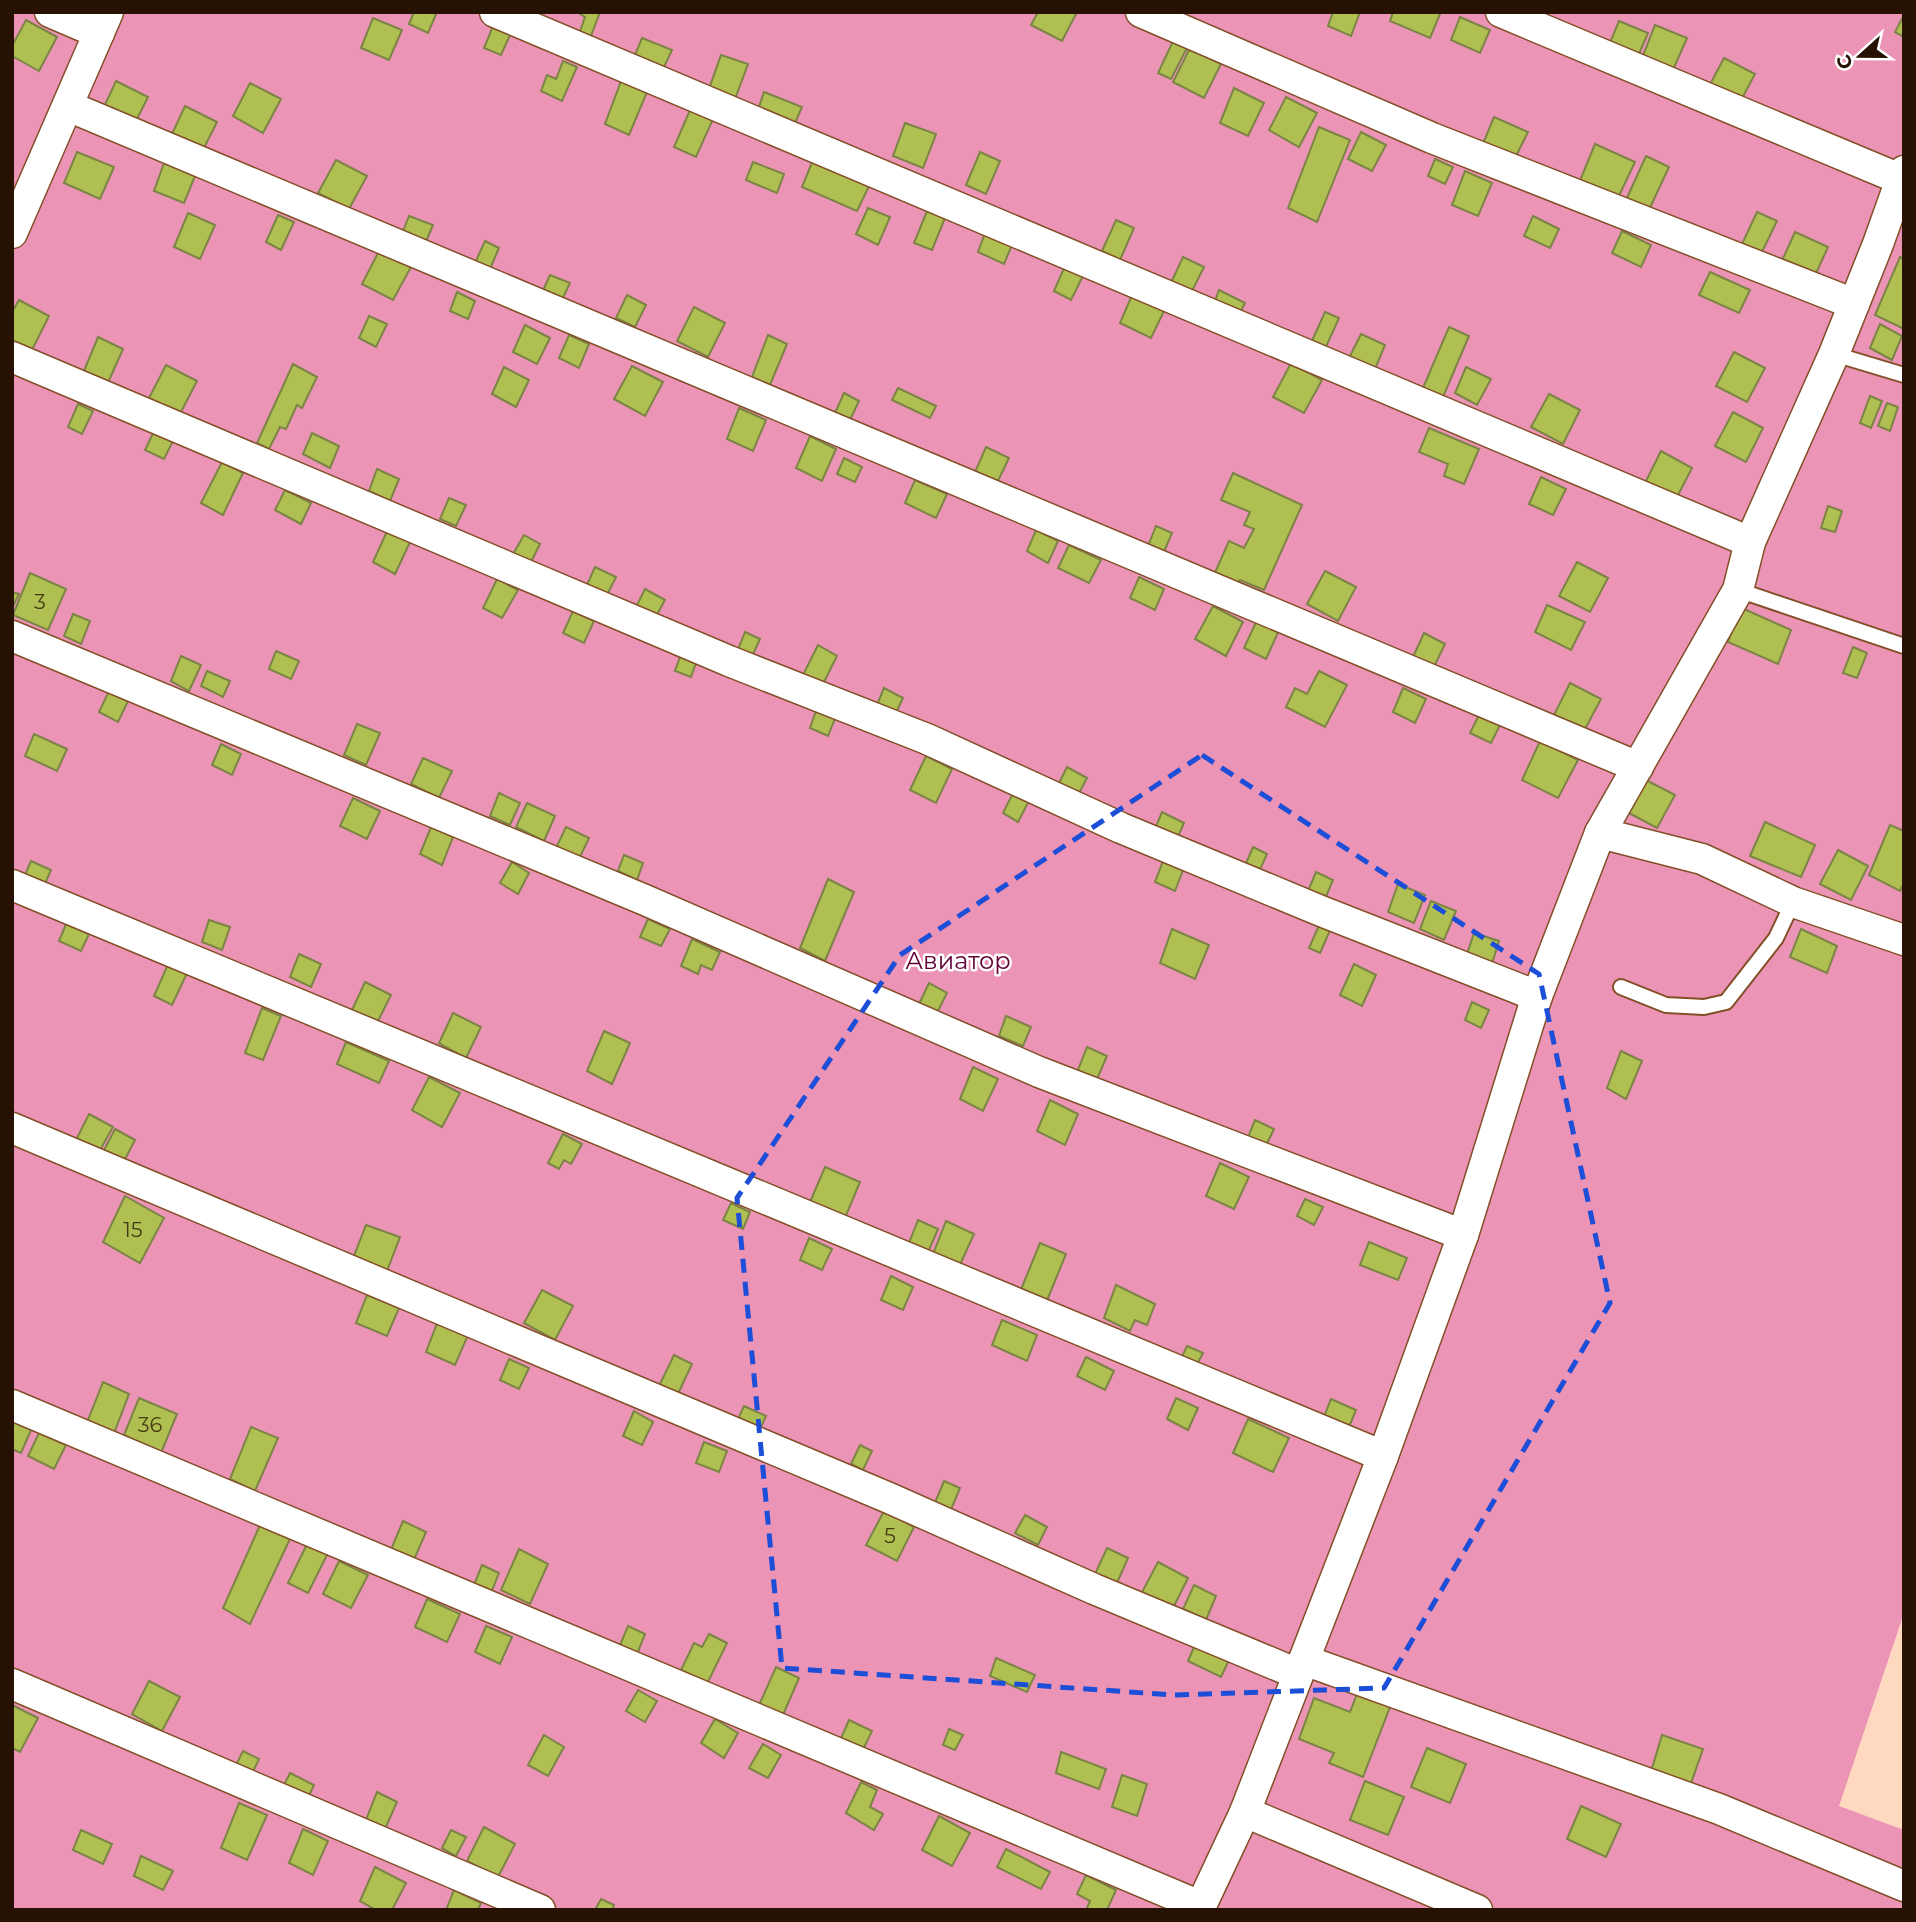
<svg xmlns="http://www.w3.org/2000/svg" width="1916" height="1922" viewBox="0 0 1916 1922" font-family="Montserrat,sans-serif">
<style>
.green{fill:#eb94b5}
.building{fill:#b0bf51;stroke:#7b8444;stroke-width:2}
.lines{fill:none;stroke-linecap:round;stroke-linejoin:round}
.lane-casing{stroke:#844f27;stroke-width:18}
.street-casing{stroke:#844f27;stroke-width:33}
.lane{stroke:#fff;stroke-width:14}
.street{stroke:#fff;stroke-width:30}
.marked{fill:none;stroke:#1d4ed8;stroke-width:5;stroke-dasharray:14 9;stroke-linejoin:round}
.labels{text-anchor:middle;stroke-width:5;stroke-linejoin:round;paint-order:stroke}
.number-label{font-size:21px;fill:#483c16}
.park-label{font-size:24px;fill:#630137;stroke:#fff}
</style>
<rect width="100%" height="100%" fill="#fed9c0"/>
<polygon class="green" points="12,12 1904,12 1904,1613 1839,1806 1904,1830 1904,1910 12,1910"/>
<g class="building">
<polygon points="414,12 437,12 428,33 409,24"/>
<polygon points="577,12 600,12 589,41 578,37 585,17"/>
<polygon points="1038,12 1077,12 1062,41 1031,25"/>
<polygon points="1333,12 1360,12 1351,36 1328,26"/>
<polygon points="1393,12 1436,12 1440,14 1430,38 1390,21"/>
<polygon points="1904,15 1904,37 1895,32"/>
<polygon points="1460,17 1490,30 1480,53 1451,40"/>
<polygon points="373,18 402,30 389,60 361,48"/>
<polygon points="26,20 57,37 39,71 12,56 12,46"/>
<polygon points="1619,21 1648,33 1635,63 1607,50"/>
<polygon points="1655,25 1687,38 1669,79 1639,66"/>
<polygon points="493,26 511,33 501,55 484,48"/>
<polygon points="642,38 672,50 664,67 635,55"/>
<polygon points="1174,39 1188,46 1171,79 1158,73"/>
<polygon points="1190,48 1221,64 1204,98 1173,82"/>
<polygon points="721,55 748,64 735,99 709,89"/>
<polygon points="1724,58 1755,74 1737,108 1706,92"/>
<polygon points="563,61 577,67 562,101 541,91 547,75 556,79"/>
<polygon points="116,81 148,97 134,125 103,109"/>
<polygon points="621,81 647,92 629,135 605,124"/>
<polygon points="250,83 281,99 263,133 233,116"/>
<polygon points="1234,88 1264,103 1248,136 1220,123"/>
<polygon points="764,92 802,107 793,128 757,113"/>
<polygon points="1286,97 1317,113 1299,147 1269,130"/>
<polygon points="185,106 217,122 203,150 172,134"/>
<polygon points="690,110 713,119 696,157 674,147"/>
<polygon points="1494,117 1528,132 1514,160 1482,146"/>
<polygon points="905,123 936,134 923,168 893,156"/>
<polygon points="1319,127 1350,140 1317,222 1288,208"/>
<polygon points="1361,132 1386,145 1372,171 1348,159"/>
<polygon points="1595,144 1635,162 1617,200 1579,183"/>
<polygon points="77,152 114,167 100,199 64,183"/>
<polygon points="980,152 1000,161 986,194 966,185"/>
<polygon points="1646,156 1669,167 1649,210 1626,200"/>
<polygon points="1435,159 1453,167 1445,184 1428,176"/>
<polygon points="336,160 367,176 349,209 318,193"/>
<polygon points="813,160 870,184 857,211 802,187"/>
<polygon points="753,162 784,174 777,193 746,180"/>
<polygon points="164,163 195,176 184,203 154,191"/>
<polygon points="1465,171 1492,183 1478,216 1452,205"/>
<polygon points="868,208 890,217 878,245 856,234"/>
<polygon points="927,211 945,218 932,250 914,243"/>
<polygon points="1757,212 1777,221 1760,256 1741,246"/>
<polygon points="188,213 215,225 200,259 174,247"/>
<polygon points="278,215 294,222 281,250 266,242"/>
<polygon points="409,216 433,225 425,244 402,234"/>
<polygon points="1533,216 1559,229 1550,248 1524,236"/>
<polygon points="1116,220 1134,228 1120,260 1102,251"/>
<polygon points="1622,231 1651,245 1641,267 1612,253"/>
<polygon points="1795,232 1828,247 1813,280 1780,265"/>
<polygon points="985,233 1012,245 1004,264 978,252"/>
<polygon points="485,241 499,248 490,269 475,263"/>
<polygon points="379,251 411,267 393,300 362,284"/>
<polygon points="1183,257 1204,267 1189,297 1169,287"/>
<polygon points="1900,257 1904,259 1904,329 1875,315"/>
<polygon points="1064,268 1083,276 1071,300 1054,291"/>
<polygon points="1710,272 1750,290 1739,313 1699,295"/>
<polygon points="550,275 570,283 559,306 540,297"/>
<polygon points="1219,290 1245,303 1237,319 1213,307"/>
<polygon points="457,292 475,301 468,319 450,311"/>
<polygon points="627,295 646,305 635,327 616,318"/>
<polygon points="1132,295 1164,311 1151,338 1120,323"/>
<polygon points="19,300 49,316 32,350 12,340 12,312"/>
<polygon points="694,307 725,323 708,357 677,341"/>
<polygon points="1325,312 1339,318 1325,349 1311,343"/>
<polygon points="369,316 387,324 376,347 359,338"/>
<polygon points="1880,324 1902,336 1892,360 1870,348"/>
<polygon points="525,325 550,338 537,364 513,352"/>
<polygon points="1449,327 1469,336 1440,404 1420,395"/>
<polygon points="1361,334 1385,345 1373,374 1347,362"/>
<polygon points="569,335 589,344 579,368 559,358"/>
<polygon points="768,335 787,344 770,385 752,377"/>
<polygon points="98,337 123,349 107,385 83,373"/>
<polygon points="1734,352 1765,368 1747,402 1716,386"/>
<polygon points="1291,363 1322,380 1304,413 1273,397"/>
<polygon points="293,364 317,377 302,408 297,405 286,429 280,427 269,449 257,443"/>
<polygon points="166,365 197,381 180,414 149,398"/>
<polygon points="632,366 663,382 645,416 614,399"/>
<polygon points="504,367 529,380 516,407 492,394"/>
<polygon points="1466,367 1491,379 1477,405 1455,393"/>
<polygon points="898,388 936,406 930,418 892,400"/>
<polygon points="844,393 859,401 850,420 835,413"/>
<polygon points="1549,394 1580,410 1563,444 1531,427"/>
<polygon points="1870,396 1882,401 1871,428 1860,423"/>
<polygon points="1887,403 1898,407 1890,431 1878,426"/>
<polygon points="78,404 93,411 82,434 68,427"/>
<polygon points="739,408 766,420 753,451 727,439"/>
<polygon points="1733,412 1763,428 1746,462 1715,446"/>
<polygon points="1429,428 1479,449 1464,484 1444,476 1448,464 1419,452"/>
<polygon points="154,431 173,441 164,459 145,450"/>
<polygon points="312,433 339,446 330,468 303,454"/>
<polygon points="810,436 836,449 822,481 796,468"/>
<polygon points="986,447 1009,458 997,483 975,472"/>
<polygon points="1661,451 1692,468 1675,501 1644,485"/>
<polygon points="844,458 862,467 855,482 837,474"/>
<polygon points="222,462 243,473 223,515 201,503"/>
<polygon points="377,469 399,479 390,501 369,491"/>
<polygon points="1233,473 1302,505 1264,590 1240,580 1236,587 1213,577 1229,541 1244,548 1254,529 1244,525 1250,512 1221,500"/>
<polygon points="1541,477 1566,489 1553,515 1529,504"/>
<polygon points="915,480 947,494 936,518 905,503"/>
<polygon points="285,490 311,503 301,524 275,510"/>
<polygon points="449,498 466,505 456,526 440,519"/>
<polygon points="1828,506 1842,511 1835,532 1821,528"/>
<polygon points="1156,526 1172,533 1163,554 1148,546"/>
<polygon points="388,529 411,540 395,574 373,562"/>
<polygon points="1036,530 1058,541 1048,563 1027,551"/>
<polygon points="524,535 540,544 529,566 512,556"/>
<polygon points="1069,545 1101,560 1089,583 1058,568"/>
<polygon points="1577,562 1608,578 1590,612 1559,596"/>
<polygon points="595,567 616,577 606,597 586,587"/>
<polygon points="1325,571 1356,587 1338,621 1307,604"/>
<polygon points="30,573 66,589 48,630 13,615"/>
<polygon points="1139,577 1164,589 1155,610 1130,598"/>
<polygon points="497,579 518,590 502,618 483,608"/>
<polygon points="645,589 665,600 654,620 635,609"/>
<polygon points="12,592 19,594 12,608"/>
<polygon points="1733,604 1791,630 1778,664 1728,642 1732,631 1723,627"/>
<polygon points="1547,605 1585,622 1571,650 1535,632"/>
<polygon points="1213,606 1243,622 1226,656 1195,639"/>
<polygon points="573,611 594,621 584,643 563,633"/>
<polygon points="73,614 90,621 81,644 64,636"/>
<polygon points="1258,618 1280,628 1266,659 1244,648"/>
<polygon points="745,632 760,639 751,659 737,652"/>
<polygon points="1424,633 1445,644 1434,667 1413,657"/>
<polygon points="818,645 837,656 822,686 803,675"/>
<polygon points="1853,647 1867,653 1857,678 1843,673"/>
<polygon points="276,651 299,661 291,679 269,669"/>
<polygon points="181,656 201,665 189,691 171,681"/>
<polygon points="680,657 696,663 691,677 675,671"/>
<polygon points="207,671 230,681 223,697 201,686"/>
<polygon points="1319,671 1347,685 1325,727 1286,707 1295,688 1307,694"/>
<polygon points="1570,683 1601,699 1583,733 1553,717"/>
<polygon points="884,688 903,698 894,717 876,707"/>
<polygon points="1403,688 1426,699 1415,723 1393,712"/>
<polygon points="109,691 128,701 118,722 99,712"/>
<polygon points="817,708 836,716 828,736 810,728"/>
<polygon points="1480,713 1501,723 1491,743 1470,733"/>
<polygon points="357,724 380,733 366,765 344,755"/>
<polygon points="34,734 67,749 57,771 25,756"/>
<polygon points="1540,741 1578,760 1558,798 1522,780"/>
<polygon points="221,744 241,754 232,775 212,765"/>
<polygon points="926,756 952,769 936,803 910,790"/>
<polygon points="423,758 452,771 439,798 411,784"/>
<polygon points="1067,767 1087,778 1077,797 1057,787"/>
<polygon points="1644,779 1675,795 1657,828 1627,812"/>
<polygon points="1014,791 1030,799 1018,822 1003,813"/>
<polygon points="499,793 520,803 510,825 490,816"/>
<polygon points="353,798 380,811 367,839 340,826"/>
<polygon points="527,803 555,816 544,841 516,827"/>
<polygon points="1162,812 1184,823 1176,841 1154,831"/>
<polygon points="1765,822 1815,845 1801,877 1750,856"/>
<polygon points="1890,825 1904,831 1904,883 1900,891 1869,875"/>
<polygon points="431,827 453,837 442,865 420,854"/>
<polygon points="566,827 589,838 579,859 556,848"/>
<polygon points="1253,847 1267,854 1258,874 1244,868"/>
<polygon points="1838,850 1868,866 1851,900 1820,884"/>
<polygon points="624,855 643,863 637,880 618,871"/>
<polygon points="31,861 51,870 45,884 25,875"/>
<polygon points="1163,861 1183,870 1175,891 1155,882"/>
<polygon points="512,862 529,873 518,894 500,883"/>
<polygon points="1316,872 1333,880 1325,899 1308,891"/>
<polygon points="828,879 854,892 825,961 800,948"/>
<polygon points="1398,884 1425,895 1414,923 1388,912"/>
<polygon points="1431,901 1456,911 1444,940 1420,929"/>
<polygon points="648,919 670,929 661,946 640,937"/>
<polygon points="209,920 230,927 222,950 202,942"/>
<polygon points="1321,921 1332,926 1320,953 1309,948"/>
<polygon points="66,924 89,934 81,951 59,941"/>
<polygon points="1172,929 1209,945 1195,979 1160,963"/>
<polygon points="1801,929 1837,946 1827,973 1790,957"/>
<polygon points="1474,933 1499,941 1491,967 1466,957"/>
<polygon points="692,939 720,952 712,970 701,965 698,974 681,966"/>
<polygon points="299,954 321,964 311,987 290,977"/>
<polygon points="169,962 188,971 172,1005 154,996"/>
<polygon points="1354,964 1376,975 1362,1006 1340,995"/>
<polygon points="365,982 391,995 377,1023 352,1010"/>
<polygon points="929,983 947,993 937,1013 919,1004"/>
<polygon points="1472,1002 1489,1010 1481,1028 1465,1020"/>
<polygon points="262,1008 281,1016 263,1060 245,1053"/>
<polygon points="453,1013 481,1027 466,1058 439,1043"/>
<polygon points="1006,1016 1031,1027 1023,1046 999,1036"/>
<polygon points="604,1031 630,1043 612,1084 587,1071"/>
<polygon points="346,1042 389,1061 379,1083 337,1064"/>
<polygon points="1087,1047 1107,1056 1095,1084 1076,1075"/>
<polygon points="1621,1051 1642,1061 1626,1099 1607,1088"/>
<polygon points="973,1067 998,1079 983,1111 960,1099"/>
<polygon points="429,1077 460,1093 442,1127 412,1110"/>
<polygon points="1050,1100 1078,1114 1065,1145 1037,1131"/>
<polygon points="89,1114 113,1127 99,1152 76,1140"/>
<polygon points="1255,1120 1274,1129 1264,1150 1246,1142"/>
<polygon points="115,1129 135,1140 123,1163 103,1152"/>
<polygon points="563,1134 582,1144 571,1164 564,1160 559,1169 548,1163"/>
<polygon points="1220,1163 1249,1177 1234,1209 1206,1196"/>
<polygon points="825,1167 860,1182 845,1218 810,1202"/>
<polygon points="125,1196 164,1218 140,1263 103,1242"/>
<polygon points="1305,1199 1323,1207 1314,1225 1297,1216"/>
<polygon points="731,1203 750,1212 743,1229 723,1220"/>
<polygon points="918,1220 938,1229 926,1257 907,1248"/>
<polygon points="946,1221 974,1234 959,1267 933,1254"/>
<polygon points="366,1225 400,1237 387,1271 354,1256"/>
<polygon points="809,1238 832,1249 822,1270 800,1260"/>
<polygon points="1369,1242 1407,1258 1398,1280 1360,1265"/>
<polygon points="1040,1243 1066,1254 1046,1303 1020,1292"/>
<polygon points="891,1276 913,1287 903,1310 881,1300"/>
<polygon points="1116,1285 1155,1304 1147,1325 1135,1320 1130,1331 1104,1318"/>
<polygon points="542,1290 573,1306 555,1340 524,1323"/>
<polygon points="367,1295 399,1308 387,1336 356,1323"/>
<polygon points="1002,1320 1037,1335 1027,1361 992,1345"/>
<polygon points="438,1321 468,1335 455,1365 426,1352"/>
<polygon points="1187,1346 1203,1353 1195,1368 1180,1361"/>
<polygon points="674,1355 692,1364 677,1396 659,1386"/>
<polygon points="1086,1357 1114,1371 1105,1390 1077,1376"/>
<polygon points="509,1359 529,1368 519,1389 500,1380"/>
<polygon points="103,1382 129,1394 113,1436 86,1425"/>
<polygon points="139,1398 177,1414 161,1453 124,1435"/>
<polygon points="1176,1398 1198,1408 1188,1430 1167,1419"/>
<polygon points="1331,1399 1356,1410 1347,1432 1322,1422"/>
<polygon points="744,1406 766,1416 760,1429 738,1419"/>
<polygon points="634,1411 653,1422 642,1445 623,1436"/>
<polygon points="1248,1419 1289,1438 1273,1472 1233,1453"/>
<polygon points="12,1421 31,1430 21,1453 12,1449"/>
<polygon points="251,1427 278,1438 255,1491 230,1479"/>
<polygon points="39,1433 66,1445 54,1469 28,1456"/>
<polygon points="704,1442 727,1451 719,1472 696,1463"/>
<polygon points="860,1445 872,1451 863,1470 851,1464"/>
<polygon points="944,1481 960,1488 950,1512 934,1505"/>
<polygon points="884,1511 914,1527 897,1561 866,1545"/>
<polygon points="1025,1515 1047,1527 1038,1545 1015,1533"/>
<polygon points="403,1521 426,1532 413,1562 390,1552"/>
<polygon points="260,1525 290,1539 250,1624 223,1608"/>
<polygon points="308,1542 328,1553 308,1593 288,1583"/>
<polygon points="1107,1548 1128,1558 1116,1585 1095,1574"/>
<polygon points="519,1549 548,1564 530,1604 501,1590"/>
<polygon points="339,1561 368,1575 351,1608 323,1594"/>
<polygon points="1158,1562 1188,1578 1171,1612 1140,1596"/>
<polygon points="482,1565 499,1573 491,1593 474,1585"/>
<polygon points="1194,1585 1216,1596 1206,1620 1183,1609"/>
<polygon points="427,1599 460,1614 447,1642 415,1627"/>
<polygon points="486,1626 512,1637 500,1664 475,1652"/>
<polygon points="628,1626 645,1634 637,1654 620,1645"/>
<polygon points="709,1634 727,1643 707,1684 681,1670 694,1643 702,1647"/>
<polygon points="1196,1642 1230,1658 1221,1677 1188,1661"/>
<polygon points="996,1658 1035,1675 1027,1692 990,1676"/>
<polygon points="776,1667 799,1678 780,1722 756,1712"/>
<polygon points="149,1681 180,1697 162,1731 132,1714"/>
<polygon points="638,1690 657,1701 645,1722 626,1711"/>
<polygon points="1357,1694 1390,1707 1363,1777 1329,1763 1334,1753 1299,1739 1314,1698 1350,1712"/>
<polygon points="12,1705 38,1718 20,1752 12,1748"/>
<polygon points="715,1719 738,1733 724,1758 701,1743"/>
<polygon points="849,1720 872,1731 861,1754 839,1743"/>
<polygon points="949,1729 963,1735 955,1750 943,1745"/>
<polygon points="544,1735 564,1747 548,1776 528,1765"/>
<polygon points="1662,1735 1703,1749 1689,1789 1650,1775"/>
<polygon points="763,1744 781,1755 768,1778 749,1768"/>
<polygon points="1427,1748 1466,1764 1450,1803 1411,1787"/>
<polygon points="243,1751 259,1759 250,1778 234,1769"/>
<polygon points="1061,1752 1106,1769 1099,1789 1056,1773"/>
<polygon points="290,1773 314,1785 306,1802 281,1791"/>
<polygon points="1122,1775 1147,1784 1137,1816 1112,1807"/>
<polygon points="1365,1781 1404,1797 1388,1835 1350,1820"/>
<polygon points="861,1782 877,1790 870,1807 883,1814 874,1830 846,1813"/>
<polygon points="377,1792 397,1802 385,1829 366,1820"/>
<polygon points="239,1803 267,1815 247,1860 221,1848"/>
<polygon points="1581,1806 1621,1824 1606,1857 1567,1839"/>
<polygon points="939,1816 970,1833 952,1866 922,1850"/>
<polygon points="484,1827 515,1844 498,1877 467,1861"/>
<polygon points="303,1829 328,1841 313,1875 289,1863"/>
<polygon points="81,1830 112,1844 103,1864 73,1850"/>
<polygon points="451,1830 466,1837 456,1856 442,1848"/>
<polygon points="1006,1849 1050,1872 1041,1889 997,1867"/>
<polygon points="141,1856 173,1871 163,1890 134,1876"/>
<polygon points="375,1867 406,1883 392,1910 376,1910 360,1901"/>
<polygon points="1086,1875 1116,1890 1107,1910 1086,1910 1090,1901 1077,1894"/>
<polygon points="454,1890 481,1903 478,1910 446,1910"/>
<polygon points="601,1899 614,1905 612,1910 595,1910"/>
</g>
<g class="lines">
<g class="lane-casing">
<g id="lane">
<polyline points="1834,354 1904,375"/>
<polyline points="1738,590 1904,646"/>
<polyline points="1621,987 1666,1005 1704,1007 1726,1002 1776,938 1793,902"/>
</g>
</g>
<g class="street-casing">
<g id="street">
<polyline points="50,12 99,33"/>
<polyline points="495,12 1750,542"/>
<polyline points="1141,12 1432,138 1854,304"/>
<polyline points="1501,12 1900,179"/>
<polyline points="68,106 1638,767"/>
<polyline points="12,233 108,12"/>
<polyline points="12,357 729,661 927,739 1121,828 1321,911 1537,996"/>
<polyline points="12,636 645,900 1039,1072 1463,1235"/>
<polyline points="1600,833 1702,859 1793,902 1904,940"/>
<polyline points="12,885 1383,1456"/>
<polyline points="12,1128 889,1498 1094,1589 1298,1674"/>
<polyline points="12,1405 1200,1906"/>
<polyline points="1304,1660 1719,1809 1904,1886"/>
<polyline points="12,1684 540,1910"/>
<polyline points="1245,1812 1477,1910"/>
<polyline points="1199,1910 1245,1812 1383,1456 1463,1235 1537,996 1600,833 1738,590 1750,542 1834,354 1878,244 1904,171"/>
</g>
</g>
<use href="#lane" class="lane"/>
<use href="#street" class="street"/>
</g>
<path class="marked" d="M1202,755L1539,974L1610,1303L1384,1688L1174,1695L782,1668L737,1198L900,955Z"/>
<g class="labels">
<g class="number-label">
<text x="40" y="609">3</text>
<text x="133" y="1237">15</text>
<text x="150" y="1432">36</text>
<text x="890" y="1543">5</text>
</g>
<g class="park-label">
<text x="958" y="969">Авиатор</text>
</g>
</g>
<rect width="1916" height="1922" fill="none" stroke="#261102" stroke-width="28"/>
<g transform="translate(1860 56) rotate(249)" stroke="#ffffff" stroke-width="5" paint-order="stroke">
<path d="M0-5L12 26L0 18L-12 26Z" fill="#261102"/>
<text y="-10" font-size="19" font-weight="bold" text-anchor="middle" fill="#261102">С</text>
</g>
</svg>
